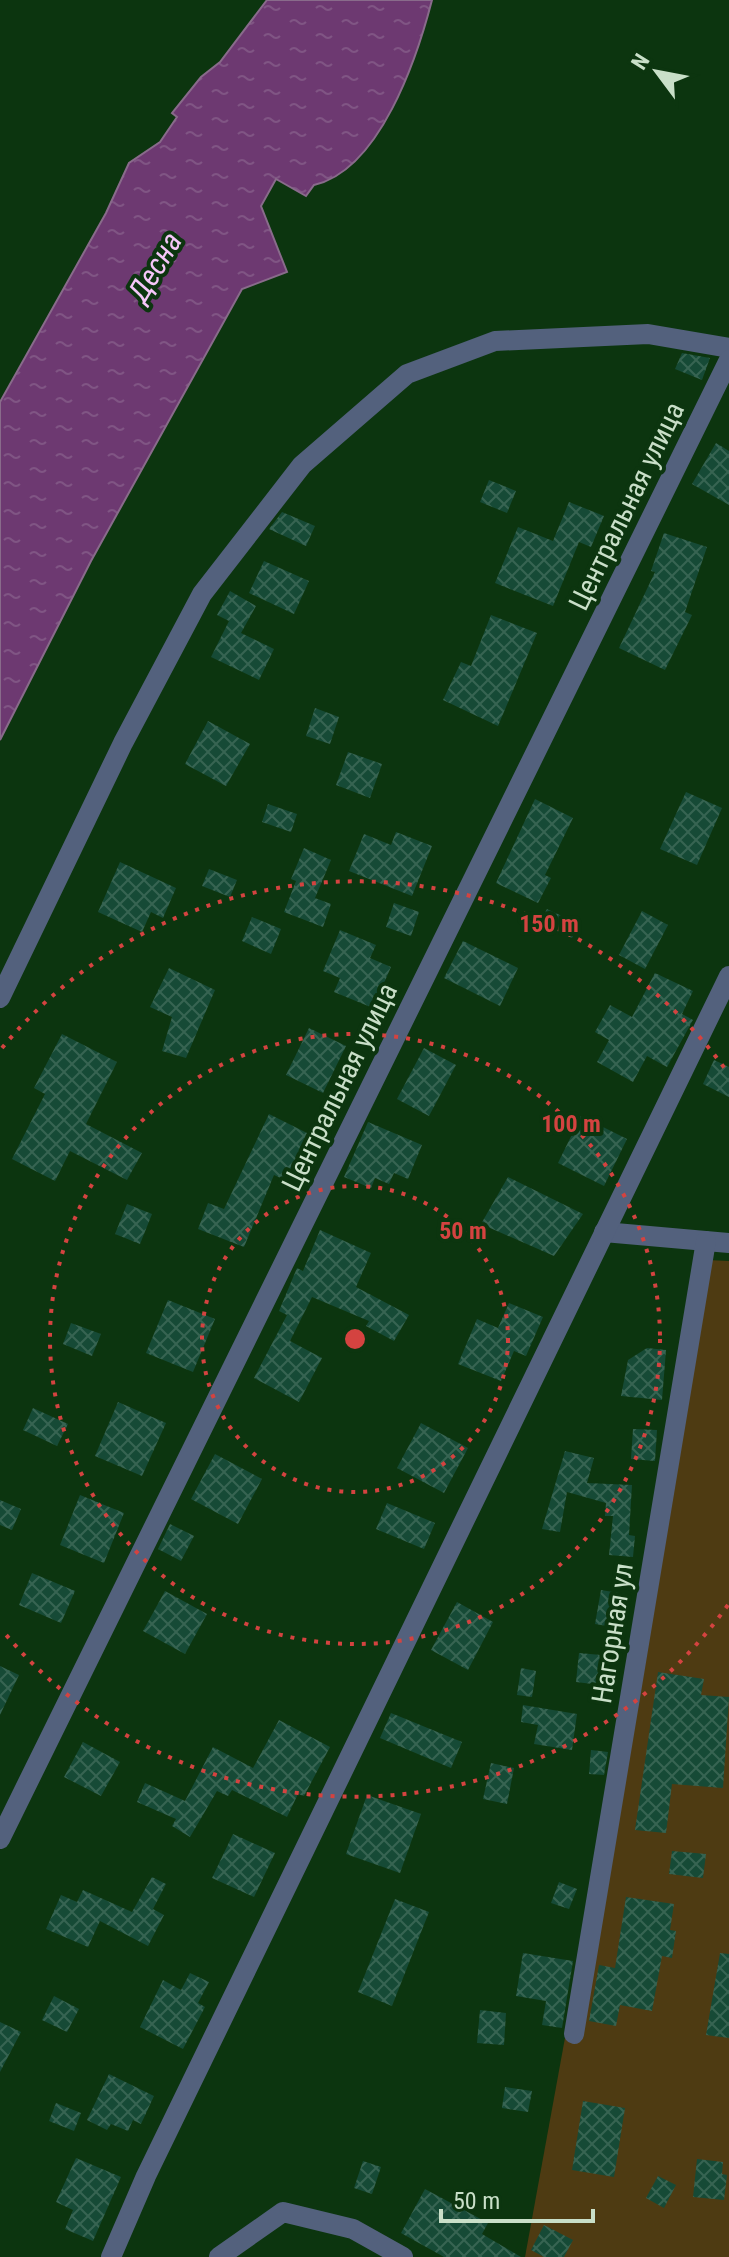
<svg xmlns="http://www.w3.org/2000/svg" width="729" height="2257" viewBox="0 0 729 2257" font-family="'Roboto Condensed',sans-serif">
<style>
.garden{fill:#4e3b12}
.water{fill:url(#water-ripples);stroke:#896b8b;stroke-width:2}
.building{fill:url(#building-cross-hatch)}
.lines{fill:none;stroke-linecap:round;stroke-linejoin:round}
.minor{stroke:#53617d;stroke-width:20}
.ring{fill:none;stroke:#d44340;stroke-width:4;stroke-dasharray:4 8}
.labels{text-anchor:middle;stroke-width:8;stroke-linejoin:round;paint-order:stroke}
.street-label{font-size:28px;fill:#c9dfc8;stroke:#0c350f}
.water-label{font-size:30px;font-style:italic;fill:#f6c7f9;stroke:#0c350f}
.centre{fill:#d44340;stroke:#0c350f;stroke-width:4}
.ring-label{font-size:24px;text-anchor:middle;font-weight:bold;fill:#d44340;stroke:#0c350f;stroke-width:8;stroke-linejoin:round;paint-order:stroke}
</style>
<defs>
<pattern id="water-ripples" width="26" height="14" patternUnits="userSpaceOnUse" patternTransform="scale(2)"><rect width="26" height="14" fill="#6d3971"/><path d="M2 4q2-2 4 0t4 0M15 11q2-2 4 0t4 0" fill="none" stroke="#805584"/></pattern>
<pattern id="building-cross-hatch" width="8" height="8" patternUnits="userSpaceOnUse" patternTransform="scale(2)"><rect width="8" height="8" fill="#164a36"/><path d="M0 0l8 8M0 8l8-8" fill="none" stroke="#376452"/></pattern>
</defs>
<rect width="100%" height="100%" fill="#0c350f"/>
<polygon class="garden" points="707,1260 729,1261 729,2257 525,2257"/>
<path class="water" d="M267,0H432C417,58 380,170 314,185L306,196L276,179L261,206L287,272L242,289L91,561L0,740V402L106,213L129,163L160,142L177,117L172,113L201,77L220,62Z"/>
<g class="building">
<polygon points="682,353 710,358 702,380 675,369"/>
<polygon points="716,443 729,451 729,505 692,484"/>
<polygon points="489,480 516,491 507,513 480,502"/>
<polygon points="569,502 604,516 591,547 579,542 553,606 495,583 518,527 553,541"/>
<polygon points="282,512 315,526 306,546 269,529"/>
<polygon points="664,533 707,547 685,612 692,615 665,670 619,648 655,572 651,571"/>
<polygon points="264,561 309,581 294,614 249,593"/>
<polygon points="230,591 256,606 241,633 274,649 259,680 211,657 229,621 217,615"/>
<polygon points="491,615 537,633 498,726 443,700 461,662 471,666"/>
<polygon points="315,708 339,717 330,744 306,736"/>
<polygon points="208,721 250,744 226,786 185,764"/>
<polygon points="348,752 382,764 370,798 336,785"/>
<polygon points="686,792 722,808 697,865 660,849"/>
<polygon points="535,799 573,818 545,875 551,878 538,903 496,883"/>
<polygon points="268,804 297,814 291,832 262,822"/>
<polygon points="396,832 432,846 412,896 349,871 364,834 391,845"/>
<polygon points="304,848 331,860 315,898 331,904 323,927 284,912 296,881 291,879"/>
<polygon points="120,862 176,888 163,918 151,912 142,932 98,912"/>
<polygon points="209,869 237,880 230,897 202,886"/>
<polygon points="394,903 419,912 411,936 386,927"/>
<polygon points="547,909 579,924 572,938 540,923"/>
<polygon points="642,911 668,925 645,969 619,955"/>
<polygon points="252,917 281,929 271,954 242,941"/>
<polygon points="340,930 376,945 370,958 391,967 373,1008 334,992 340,978 323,971"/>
<polygon points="463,941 518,968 500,1006 444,978"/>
<polygon points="169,968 215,990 186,1058 162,1051 172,1017 150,1007"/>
<polygon points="655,973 693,991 682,1014 693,1020 667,1067 647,1056 633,1082 597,1062 609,1040 595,1032 610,1005 632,1017"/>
<polygon points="309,1028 346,1046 323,1093 286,1075"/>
<polygon points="62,1034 117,1062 86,1124 142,1153 127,1180 70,1151 55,1181 12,1159 45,1094 34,1088"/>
<polygon points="424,1048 456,1065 429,1116 397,1099"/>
<polygon points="714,1060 729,1067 729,1097 703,1084"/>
<polygon points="269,1114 309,1134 285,1180 274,1175 244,1247 198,1229 208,1203 224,1209"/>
<polygon points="581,1116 627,1139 604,1186 558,1163"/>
<polygon points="368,1122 422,1145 408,1179 394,1173 389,1184 375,1178 371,1188 344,1177"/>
<polygon points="508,1177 583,1214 554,1256 481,1224"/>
<polygon points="127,1204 152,1214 140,1244 115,1234"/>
<polygon points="320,1230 371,1253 356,1287 409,1315 394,1341 366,1326 369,1321 312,1297 290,1341 322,1358 299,1402 254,1378 287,1315 279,1311 297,1268 303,1271"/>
<polygon points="168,1300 215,1319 193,1372 146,1353"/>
<polygon points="509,1303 543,1317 526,1356 514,1351 501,1381 458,1364 477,1319 498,1328"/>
<polygon points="71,1323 101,1334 92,1356 63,1344"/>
<polygon points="647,1348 666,1350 662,1400 621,1396 628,1360"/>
<polygon points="118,1402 166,1423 142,1476 95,1456"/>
<polygon points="33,1408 68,1424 57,1446 23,1430"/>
<polygon points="421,1423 468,1448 444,1493 397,1468"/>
<polygon points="633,1429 657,1430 655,1461 631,1459"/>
<polygon points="565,1451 594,1458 587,1483 632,1485 629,1535 635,1536 633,1557 609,1555 613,1516 605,1516 606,1503 567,1492 560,1532 542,1529"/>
<polygon points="215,1454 262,1479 238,1524 191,1499"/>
<polygon points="80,1495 124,1513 104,1563 60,1545"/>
<polygon points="0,1500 21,1509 12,1530 0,1525"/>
<polygon points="387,1503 435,1523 424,1549 376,1529"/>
<polygon points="170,1524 194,1536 181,1561 158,1549"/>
<polygon points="32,1573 75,1591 61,1623 19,1605"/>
<polygon points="601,1590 625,1594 619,1628 595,1624"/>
<polygon points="165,1591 207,1614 185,1654 143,1631"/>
<polygon points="457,1602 493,1622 468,1670 431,1650"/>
<polygon points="579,1653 612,1656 609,1686 576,1682"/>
<polygon points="0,1666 19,1675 0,1715"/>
<polygon points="521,1668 536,1671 532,1697 517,1695"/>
<polygon points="658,1672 704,1679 701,1695 729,1697 723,1788 672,1784 666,1833 635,1830"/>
<polygon points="523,1705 577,1714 572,1750 534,1744 538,1725 521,1722"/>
<polygon points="391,1713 462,1742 451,1768 380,1738"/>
<polygon points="279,1720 330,1747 304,1796 298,1794 287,1817 232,1790 228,1796 217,1791 190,1837 172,1826 176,1819 137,1802 145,1783 185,1801 213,1747 253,1768"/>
<polygon points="83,1742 120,1762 101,1796 64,1777"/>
<polygon points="591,1750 608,1752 604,1775 589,1774"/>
<polygon points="491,1763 514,1768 507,1804 483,1799"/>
<polygon points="367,1795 421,1814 400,1873 346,1854"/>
<polygon points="233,1834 275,1853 254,1897 212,1878"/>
<polygon points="672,1851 706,1854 703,1878 669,1874"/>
<polygon points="152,1877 166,1884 153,1909 164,1915 148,1946 100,1921 88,1947 46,1929 61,1895 77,1902 83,1890 132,1912"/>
<polygon points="559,1882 577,1889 569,1909 551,1903"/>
<polygon points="626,1897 674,1904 670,1930 676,1931 672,1958 662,1956 652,2011 620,2005 616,2026 589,2021 599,1965 615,1968"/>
<polygon points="395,1899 429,1912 392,2006 358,1992"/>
<polygon points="523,1953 573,1961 562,2028 542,2025 546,2001 516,1996"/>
<polygon points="720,1953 729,1954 729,2038 706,2035"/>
<polygon points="190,1973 209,1982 198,2003 205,2007 183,2049 140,2027 163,1980 181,1990"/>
<polygon points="54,1996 79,2009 67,2032 42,2020"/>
<polygon points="480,2010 506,2013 504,2045 477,2043"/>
<polygon points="0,2022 21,2032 0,2072"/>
<polygon points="109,2074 154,2096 141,2124 133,2120 128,2131 111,2124 107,2130 87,2120"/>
<polygon points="505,2087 532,2091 528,2112 502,2108"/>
<polygon points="583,2101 625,2108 614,2177 572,2170"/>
<polygon points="56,2103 81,2113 74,2131 49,2121"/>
<polygon points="76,2158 121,2177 93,2241 65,2229 73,2210 56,2202"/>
<polygon points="697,2159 723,2162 722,2174 727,2175 724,2200 693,2197"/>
<polygon points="363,2161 381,2167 372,2194 354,2188"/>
<polygon points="658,2176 676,2185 664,2208 646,2198"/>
<polygon points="425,2189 488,2223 482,2234 521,2257 444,2257 401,2233"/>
<polygon points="544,2225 573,2240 564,2257 544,2257 531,2250"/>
</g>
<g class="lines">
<g class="minor">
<polyline points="0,998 123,743 202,594 302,465 407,374 495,341 648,334 729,348"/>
<polyline points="604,1232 729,1243"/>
<polyline points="0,1839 729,360"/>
<polyline points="574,2034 706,1241"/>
<polyline points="111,2257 146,2176 729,976"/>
<polyline points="219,2257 283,2212 353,2229 403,2257"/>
</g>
</g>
<g class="ring">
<circle cx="355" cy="1339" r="153"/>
<circle cx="355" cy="1339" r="305"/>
<path d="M728 1605A458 458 0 0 1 2 1630M2 1048A458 458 0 0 1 728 1073"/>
</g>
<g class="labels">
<g class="street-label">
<text transform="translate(626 506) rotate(-64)" y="10">Центральная улица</text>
<text transform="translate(339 1087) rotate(-64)" y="10">Центральная улица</text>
<text transform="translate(612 1633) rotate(-81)" y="10">Нагорная ул</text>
</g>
<g class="water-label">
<text transform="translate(155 267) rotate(-59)" y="10">Десна</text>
</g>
</g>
<circle cx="355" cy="1339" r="12" class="centre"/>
<g class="ring-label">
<text x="549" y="932">150 m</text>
<text x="571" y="1132">100 m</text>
<text x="463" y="1239">50 m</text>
</g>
<g transform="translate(657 72) rotate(302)" stroke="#0c350f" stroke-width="6" paint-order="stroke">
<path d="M0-6L14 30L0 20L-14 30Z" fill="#c9dfc8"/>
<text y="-12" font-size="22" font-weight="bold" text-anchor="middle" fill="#c9dfc8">N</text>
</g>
<path d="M441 2209v12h152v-12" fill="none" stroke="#c9dfc8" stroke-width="4"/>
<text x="453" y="2209" font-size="24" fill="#c9dfc8" stroke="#0c350f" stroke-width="6" paint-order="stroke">50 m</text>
</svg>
